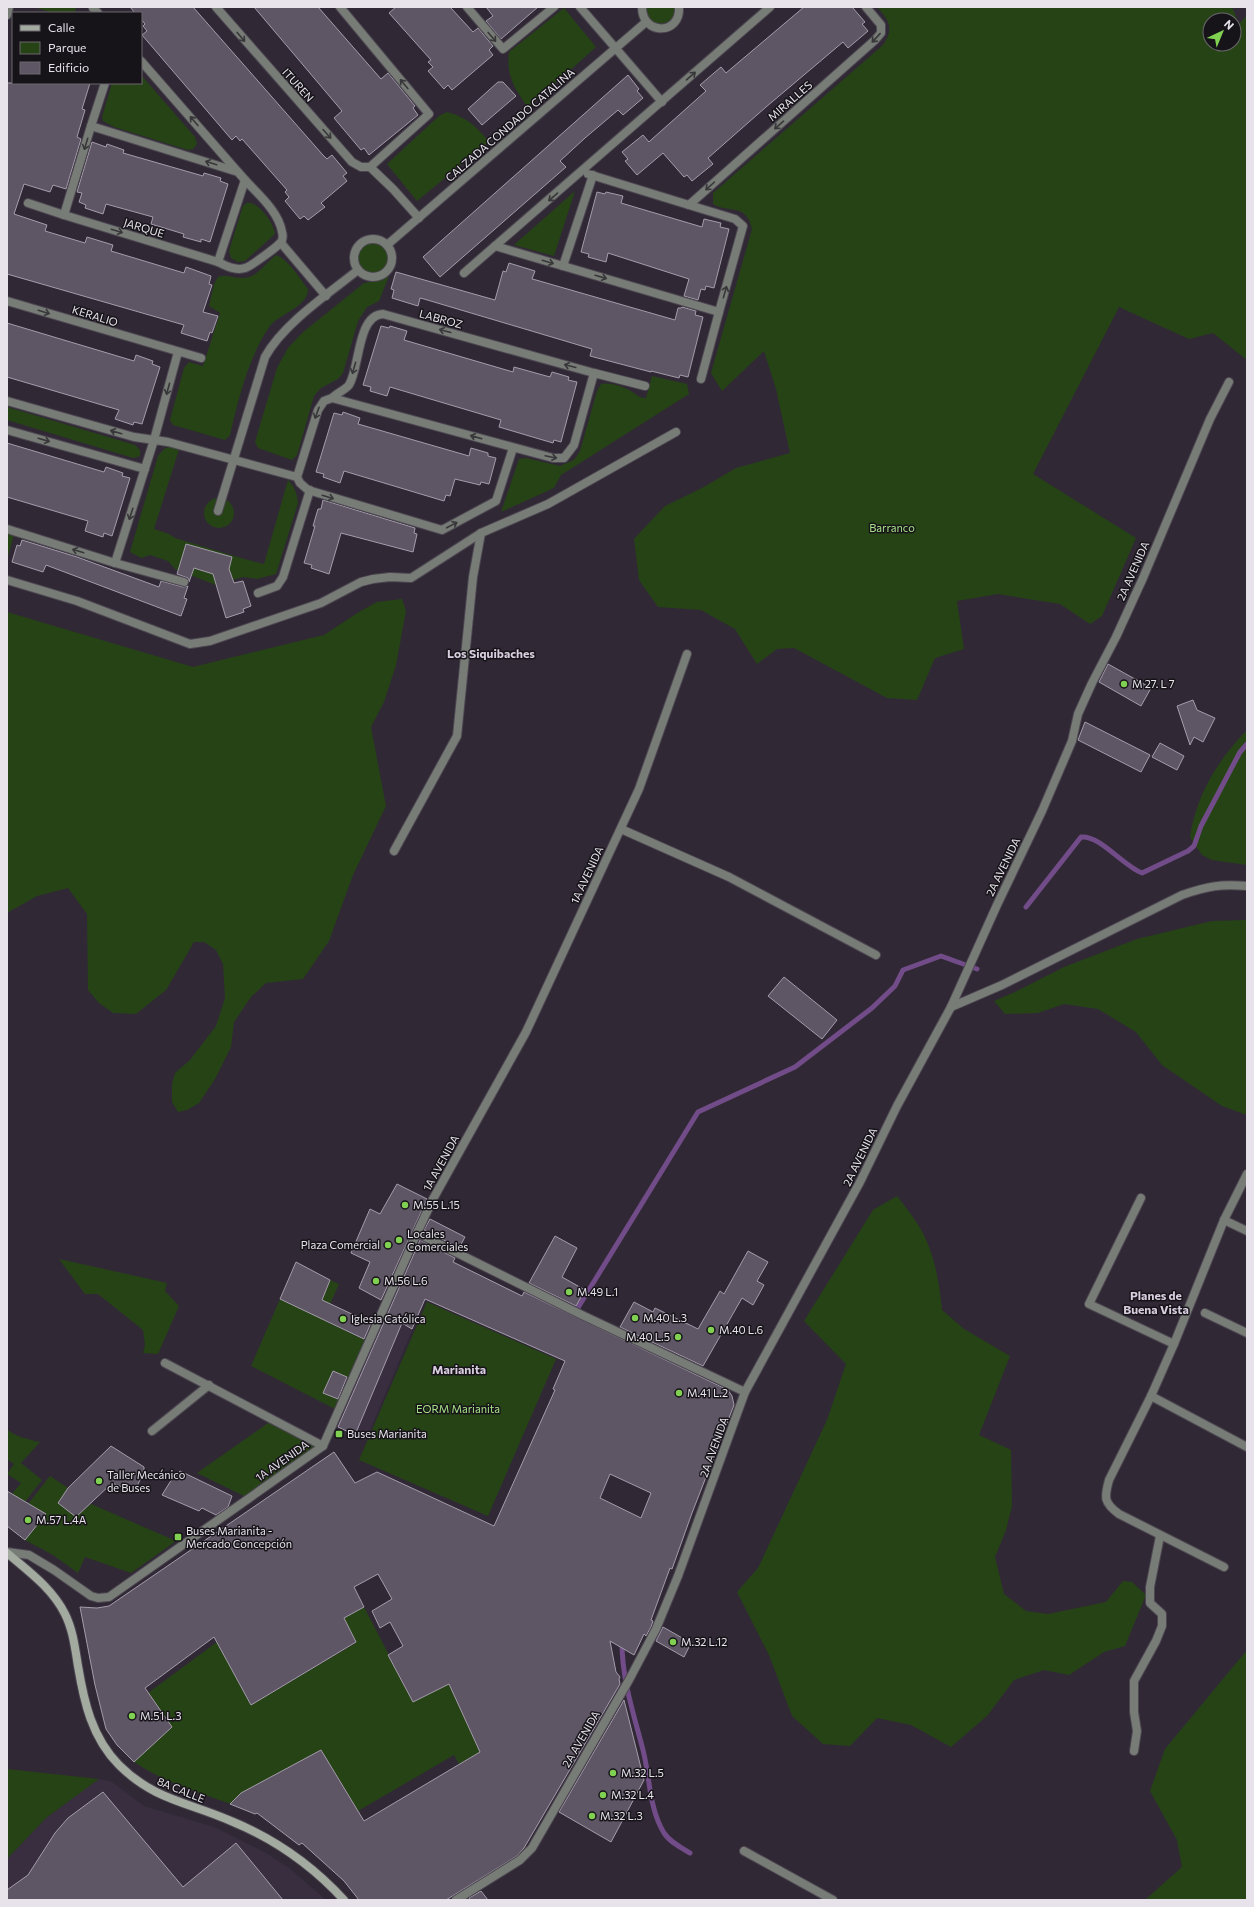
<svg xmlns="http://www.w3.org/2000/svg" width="1254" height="1907" viewBox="0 0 1254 1907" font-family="Commissioner,sans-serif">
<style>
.built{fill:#382e40}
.green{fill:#264316;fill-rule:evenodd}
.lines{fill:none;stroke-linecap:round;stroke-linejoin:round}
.stream{stroke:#714c88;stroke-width:5}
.building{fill:#5e5664;stroke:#a49cab;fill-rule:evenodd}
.minor-casing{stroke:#4d4752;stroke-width:10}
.tertiary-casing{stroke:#4d4752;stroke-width:10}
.secondary-casing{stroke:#4d4752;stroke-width:10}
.minor{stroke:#787c76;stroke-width:8}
.tertiary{stroke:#787c76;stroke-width:8}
.secondary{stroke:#a3aaa0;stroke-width:8}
.oneway{stroke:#38383a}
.poi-dot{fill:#80d051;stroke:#161319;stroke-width:1.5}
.labels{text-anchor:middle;stroke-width:3;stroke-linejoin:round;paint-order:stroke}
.street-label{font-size:11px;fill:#e8e3eb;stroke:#161319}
.park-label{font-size:11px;fill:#a6e187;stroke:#161319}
.poi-label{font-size:11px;fill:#e8e3eb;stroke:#161319;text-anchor:start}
.neighbourhood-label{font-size:12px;font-weight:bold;fill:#d8cedf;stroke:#161319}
</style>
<rect width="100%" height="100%" fill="#302935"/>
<g class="built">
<polygon points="415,1243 570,1319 554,1357 425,1299 366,1440 336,1426"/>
<polygon points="99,1779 112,1782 144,1806 214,1827 266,1853 289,1868 326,1900 7,1900 7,1859 46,1818"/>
</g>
<g class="green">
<polygon points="34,7 76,7 75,13 53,13"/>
<path d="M646,7H675C677,29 644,29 646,7Z"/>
<path d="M877,7H1232L1239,24L1247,15V360L1213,333L1189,339L1119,307L1033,474L1136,538L1102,616L1090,624L1060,604L998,594L957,601L964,649L935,658L917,700L887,698L794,648L777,649L757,664L735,629L701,610L658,607L639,580L634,539L665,506L702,488L736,468L790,453L776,389L764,351L722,391L711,373L752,229C746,202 729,214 713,204V193L883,45C894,29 890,21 877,7ZM1210,20H1234V44H1210Z"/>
<path d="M564,8L596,47L528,108C515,88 506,77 509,52Z"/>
<polygon points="141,75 195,137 197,144 193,149 188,150 114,127 103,121 102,117 112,83 141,83"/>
<path d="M447,112C468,118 476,126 489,142L417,201L387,164L439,116Z"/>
<polygon points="575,191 554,256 514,245"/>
<path d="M247,203C258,201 274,223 275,234L245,261L238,262L231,258L229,251L243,206Z"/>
<circle cx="373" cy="258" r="15"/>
<path d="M276,255C287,258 301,280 308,289C308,307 279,314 270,326C249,355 238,400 230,435L225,440L173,425L170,420L184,368L189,362L203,366L220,313L209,306L214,284L218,277C227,274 233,278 243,278C255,279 266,263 276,255Z"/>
<polygon points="389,276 379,301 367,307 358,321 343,373 338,379 321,388 314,396 297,455 292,460 258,448 255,442 277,368 288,348 302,333 364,283 382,280"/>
<path d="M652,376L687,384L689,394L561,475L554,488L501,512L519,459L526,458L560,466L574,460L580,451L597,391L601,384C609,382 622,386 629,390C635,393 638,398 646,398Z"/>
<polygon points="7,407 135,445 140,450 140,456 134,458 130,457 7,420"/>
<path d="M170,446H180L154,529L169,534L175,538L241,558L264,564L288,480C295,487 297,494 298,503L276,574L257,579L243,577L216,585L175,569L168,561L150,555L141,558L130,552L158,456L164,449Z"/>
<circle cx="219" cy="513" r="15"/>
<polygon points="7,528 15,531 7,560"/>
<polygon points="402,599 406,611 396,665 384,702 371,727 386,806 353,875 329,941 303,979 266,983 251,997 234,1022 231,1047 215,1079 199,1103 187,1110 178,1112 172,1102 172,1084 175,1073 190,1060 216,1026 225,998 223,964 216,950 204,942 194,942 166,990 136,1014 113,1013 99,1003 88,990 87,914 68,888 37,896 7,913 7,612 193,667 324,635 359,612 377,602"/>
<path d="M1247,730V865L1212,860L1202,855L1190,837C1196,795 1218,760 1247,730Z"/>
<polygon points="1247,920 1247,1115 1222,1106 1162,1065 1136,1032 1098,1009 1064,1004 1038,1013 1005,1014 994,1001 1015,992 1064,967 1137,939 1212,921"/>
<path d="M897,1196C904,1205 911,1214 917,1223C934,1249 939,1280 942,1310L964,1329L1010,1356L979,1435L1011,1450L1012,1506L1006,1530L995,1557L1004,1594L1026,1611L1048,1614L1106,1602L1123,1581L1132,1582L1146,1595L1125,1646L1104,1652L1069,1675L1044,1670L1014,1680L987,1716L951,1747L911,1725L877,1718L850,1746L823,1744L792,1716L769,1655L737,1592L758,1568L827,1420L846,1364L804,1321L873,1210Z"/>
<polygon points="59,1259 167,1283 165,1291 179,1306 158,1354 143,1353 145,1345 143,1330 98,1294 85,1294"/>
<polygon points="330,1280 339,1284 323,1320 365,1340 348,1378 333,1371 323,1393 339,1400 335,1409 251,1366 280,1299 315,1315"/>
<polygon points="427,1302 556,1359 488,1516 359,1460"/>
<polygon points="271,1421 318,1447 246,1497 197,1473"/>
<path d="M7,1429C13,1436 30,1440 40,1442L21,1463L42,1480L25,1502L12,1494L21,1483L7,1474L14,1464L7,1459Z"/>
<polygon points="50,1476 68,1488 58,1503 76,1517 91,1504 176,1541 131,1573 85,1557 78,1573 53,1555 25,1540 46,1515 28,1504"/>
<path d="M364,1607L413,1701L449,1684L480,1752L459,1764L454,1755L358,1811L321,1750L241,1793L231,1804C197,1792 164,1782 134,1762L172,1727L148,1693L217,1642L251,1705L356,1643L344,1618Z"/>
<polygon points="1247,1650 1247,1900 1145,1900 1182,1867 1177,1840 1150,1791 1165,1749"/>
<polygon points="7,1769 99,1779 46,1818 7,1859"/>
</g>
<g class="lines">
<g class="stream">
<path d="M1026,907L1081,837C1100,835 1123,866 1142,873L1188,851L1194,846L1201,826L1240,752L1247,744"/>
<polyline points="575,1314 579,1306 698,1112 795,1067 872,1008 895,986 903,970 941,956 977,969"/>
<path d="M622,1643C622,1680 634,1715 643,1750C650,1777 649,1809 664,1833C670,1842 681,1848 690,1853"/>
</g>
</g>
<g class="building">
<polygon points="130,7 193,7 322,154 327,159 332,155 347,173 343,176 347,181 321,203 325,207 308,220 304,216 300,219 285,201 289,197 285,192 287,190 242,139 240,141 236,136 232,140 142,35 147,31 143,26 145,24 141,19 141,13 135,13"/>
<polygon points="254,7 318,7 381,79 388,73 415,106 413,108 418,115 369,155 364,148 361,150 334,118 342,111"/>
<polygon points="396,7 450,7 473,32 478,28 493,46 489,50 493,55 452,90 448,85 444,89 428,71 433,67 428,62 431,60 389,13"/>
<polygon points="486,7 538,7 501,39 486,21 493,16"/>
<polygon points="804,7 852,7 865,22 862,24 868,31 848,48 843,42 766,107 708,158 713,164 692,181 687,175 684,177 663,153 637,175 625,161 628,159 622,152 643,135 649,142 651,140 706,91 700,85 721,67 726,73"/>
<polygon points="628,75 639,89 637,91 643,98 623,115 618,110 585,138 560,161 566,167 440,277 423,257"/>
<polygon points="498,82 503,82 516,96 482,125 468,109"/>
<polygon points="7,83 90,83 82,109 85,110 77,137 81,139 66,189 53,185 50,192 24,184 14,214 47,225 45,231 85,243 87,237 113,245 111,251 184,273 186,267 211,276 209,284 212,285 203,312 218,316 212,333 210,332 207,341 181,333 184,325 7,274"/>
<polygon points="92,142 106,147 107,144 124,150 123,153 203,176 204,173 221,178 220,181 228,184 210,242 201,239 201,242 183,237 184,234 151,224 153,217 106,204 103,214 85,208 86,205 79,202 82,193 77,192"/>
<polygon points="597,192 605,194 606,192 623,196 621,203 702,227 704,219 721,223 720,227 729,229 714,288 706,286 705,290 701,289 698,300 684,296 689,279 608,253 606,262 588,257 589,254 581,252"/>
<polygon points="509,263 535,271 532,279 536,280 675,320 678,308 681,308 682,307 696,311 695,315 703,317 688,377 680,375 679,378 651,371 651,372 590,356 592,349 424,299 420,298 418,306 392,298 394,290 391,289 396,272 495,300 503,271 506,272"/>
<polygon points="7,323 134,361 136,355 153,361 152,364 160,367 142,424 134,422 133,425 115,419 119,410 7,377"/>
<polygon points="381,326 389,328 390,326 407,331 404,340 513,372 514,367 550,377 552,372 569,377 568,380 577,382 561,442 554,440 553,443 499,427 501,420 390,387 387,396 370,391 371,387 363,385"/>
<polygon points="343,412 360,418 358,424 469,456 471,448 488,453 488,456 496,458 489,484 481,482 480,485 455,479 450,496 446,495 444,501 344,471 340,483 323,477 324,474 316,472 334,413 342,415"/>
<polygon points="7,443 104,472 106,467 123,473 122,476 130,478 112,536 104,533 103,537 85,531 88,521 7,497"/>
<polygon points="323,500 415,528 414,533 417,534 413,552 341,533 329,574 311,568 312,565 304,563 315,526 313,526 318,509 321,509"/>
<polygon points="22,540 77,557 159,587 161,581 183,587 188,586 184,598 187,599 181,616 46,565 43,572 12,562 17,545 20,546"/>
<polygon points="186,544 232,557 229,569 234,583 243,581 251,606 243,609 244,612 226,618 213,574 194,568 189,582 188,578 177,574"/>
<polygon points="1108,664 1151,688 1141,706 1099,682"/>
<polygon points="1193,700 1197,710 1215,718 1203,742 1194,737 1190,745 1177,706"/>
<polygon points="1085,722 1150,755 1141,772 1078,740"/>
<polygon points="1160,743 1184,756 1177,770 1152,757"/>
<polygon points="784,977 837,1020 822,1039 768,996"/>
<polygon points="397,1184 427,1199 381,1300 359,1288 370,1262 351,1253 370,1209 380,1214"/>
<polygon points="430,1219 465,1237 459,1248 424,1230"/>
<polygon points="555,1236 577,1248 562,1277 585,1290 576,1306 529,1283"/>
<path d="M420,1240L455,1258L453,1262L522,1296L524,1292L728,1390L732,1396L734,1405L692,1513L672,1569L670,1568L651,1620L653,1621L651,1627L646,1636L644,1634L634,1655L610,1641L616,1672L620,1677L619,1679L620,1684L524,1848L517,1856L446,1900H359L344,1881L302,1843L299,1845L257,1813L255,1814L230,1804L241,1793L321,1750L364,1821L480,1752L449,1684L413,1702L388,1655L403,1646L390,1622L380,1628L372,1611L392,1599L378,1574L354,1587L364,1607L344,1618L356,1642L251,1705L214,1637L145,1688L172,1727L134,1762L117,1745L106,1729L95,1685L80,1607L97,1608L109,1606L334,1452L355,1483L377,1472L494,1526L555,1390L553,1389L565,1361L425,1299L412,1329L402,1323L355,1435L338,1427ZM610,1474L651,1493L641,1518L600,1498Z"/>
<polygon points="748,1251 768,1262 757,1281 764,1285 753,1305 742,1298 703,1366 620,1327 634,1302 653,1312 655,1308 698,1329 720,1291 724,1294"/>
<polygon points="296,1262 330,1280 322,1300 371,1323 364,1339 280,1299"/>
<polygon points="333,1371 347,1377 338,1399 323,1393"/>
<polygon points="111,1446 144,1467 144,1472 134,1492 112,1483 76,1517 58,1503 68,1488"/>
<polygon points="180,1471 232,1496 228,1507 216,1515 202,1508 199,1511 162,1495 170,1482"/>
<polygon points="7,1491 46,1514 25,1540 7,1526"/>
<polygon points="663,1627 691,1643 684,1657 656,1641"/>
<polygon points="624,1700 644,1780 611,1842 559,1812"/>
<polygon points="103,1792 183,1887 236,1843 283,1900 7,1900 7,1890 28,1875 55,1833 68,1818"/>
<polygon points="481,1891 488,1900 470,1900 469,1898"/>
</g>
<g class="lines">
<g class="minor-casing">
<g id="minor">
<polyline points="216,7 352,162 361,167 370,167 429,114 340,7"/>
<polyline points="467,7 503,49 554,7"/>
<polyline points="580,7 662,102"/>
<path d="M642,7C642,36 681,35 679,7"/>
<polyline points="93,8 98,13"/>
<polyline points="141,61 237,171"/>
<polyline points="91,126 105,83"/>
<polyline points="370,167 393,189 419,218"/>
<polyline points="588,174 689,205 875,40 881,33 881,25 866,7"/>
<polyline points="593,175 563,266 495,246 770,7"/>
<path d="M245,180C258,194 279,212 282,232C283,235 283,241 280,243C277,247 250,267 245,268C236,271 226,266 218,262Z"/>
<polyline points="28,203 64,215"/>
<circle cx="373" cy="258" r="19"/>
<polyline points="281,243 326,296"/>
<polyline points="387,245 646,22"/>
<polyline points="218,262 64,215 91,126 238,172 245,180"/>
<polyline points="563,266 719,312 743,226 735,219 689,205"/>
<polyline points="464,273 495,246"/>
<polyline points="7,301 201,358"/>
<polyline points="594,373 645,386"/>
<polyline points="701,379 719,312"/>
<path d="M332,398C337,393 345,390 349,385C360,368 357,315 383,314L594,373L574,445L564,458H553L332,398L324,401L318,410L297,477L300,483L308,490L442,530L496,501L513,448"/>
<polyline points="7,401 134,437 168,442 297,477"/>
<polyline points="7,430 145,469"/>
<path d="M218,511L265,357C283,324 328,294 358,270"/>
<polyline points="7,529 115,563 184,582"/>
<polyline points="115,563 154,440 178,352"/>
<polyline points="7,580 77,601 190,644 210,641 321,603 361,582 373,579 390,577 411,578 481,533 548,504 676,432"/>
<polyline points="258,593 277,586 283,577 310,490"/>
<polyline points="621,829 729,877 876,955"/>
<polyline points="394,851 457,736 473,577 481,533"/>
<path d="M951,1007L1002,985L1182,895C1208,886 1220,884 1247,886"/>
<polyline points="1141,1198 1089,1304 1174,1344"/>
<polyline points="1224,1220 1247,1231"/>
<polyline points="417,1233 582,1315 745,1392"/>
<polyline points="1205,1313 1247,1333"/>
<polyline points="165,1363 323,1446"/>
<polyline points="1151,1396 1247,1447"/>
<polyline points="152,1431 209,1385"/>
<polyline points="7,1552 29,1555 54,1570 91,1596 98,1598 109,1597 323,1446 417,1233 433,1199 526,1032 639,789 687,654"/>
<path d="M1224,1567L1119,1514C1104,1503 1104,1498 1109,1480L1151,1396L1174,1344L1224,1220L1247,1174"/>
<polyline points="1134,1751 1137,1731 1134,1712 1134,1681 1156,1641 1162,1626 1162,1614 1150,1603 1150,1587 1160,1536"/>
<polyline points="744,1851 833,1900"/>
<polyline points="456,1900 520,1860 532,1848 629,1680 656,1629 678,1576 745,1392 860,1182 897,1106 951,1007 997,905 1042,811 1072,741 1078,714 1092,683 1116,637 1143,578 1210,419 1229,382"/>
</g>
</g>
<g class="tertiary-casing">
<polyline id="tertiary" points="7,15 9,7"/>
</g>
<g class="secondary-casing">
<path id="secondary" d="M7,1553C28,1571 52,1588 65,1614C73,1630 75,1648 78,1666C84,1702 92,1738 119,1765C154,1800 188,1802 231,1821C275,1839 312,1865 344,1900"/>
</g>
<use href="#minor" class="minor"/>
<use href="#tertiary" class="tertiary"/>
<use href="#secondary" class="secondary"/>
</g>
<defs><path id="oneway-shaft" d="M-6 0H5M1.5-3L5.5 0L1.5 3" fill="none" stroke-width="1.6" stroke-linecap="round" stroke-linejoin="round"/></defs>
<g class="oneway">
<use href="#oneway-shaft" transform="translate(241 37) rotate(50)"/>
<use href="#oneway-shaft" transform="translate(492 37) rotate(50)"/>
<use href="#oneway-shaft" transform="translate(876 38) rotate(133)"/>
<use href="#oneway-shaft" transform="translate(691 76) rotate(-41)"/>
<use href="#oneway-shaft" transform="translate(404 84) rotate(-130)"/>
<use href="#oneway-shaft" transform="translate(194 121) rotate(-131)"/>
<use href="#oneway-shaft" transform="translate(779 125) rotate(139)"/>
<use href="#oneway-shaft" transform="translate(327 134) rotate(48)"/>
<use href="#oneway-shaft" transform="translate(86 144) rotate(107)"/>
<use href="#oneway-shaft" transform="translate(211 163) rotate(-163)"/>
<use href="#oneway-shaft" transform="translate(710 186) rotate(138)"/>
<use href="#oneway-shaft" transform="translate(553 197) rotate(139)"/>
<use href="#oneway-shaft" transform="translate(117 231) rotate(17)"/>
<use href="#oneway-shaft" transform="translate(548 262) rotate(17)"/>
<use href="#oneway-shaft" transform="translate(601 277) rotate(16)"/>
<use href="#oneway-shaft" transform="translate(725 292) rotate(-74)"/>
<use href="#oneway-shaft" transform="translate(44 312) rotate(17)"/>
<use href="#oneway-shaft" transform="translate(445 331) rotate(-165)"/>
<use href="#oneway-shaft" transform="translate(570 366) rotate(-165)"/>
<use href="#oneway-shaft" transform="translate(354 368) rotate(106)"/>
<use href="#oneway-shaft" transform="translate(168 389) rotate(105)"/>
<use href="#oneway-shaft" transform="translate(317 413) rotate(110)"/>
<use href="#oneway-shaft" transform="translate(116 432) rotate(-164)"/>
<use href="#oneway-shaft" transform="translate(476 437) rotate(-164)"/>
<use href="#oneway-shaft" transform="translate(44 440) rotate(16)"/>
<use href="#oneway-shaft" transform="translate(551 457) rotate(12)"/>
<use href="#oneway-shaft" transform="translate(328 497) rotate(17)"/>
<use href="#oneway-shaft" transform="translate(131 514) rotate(108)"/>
<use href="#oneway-shaft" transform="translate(452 525) rotate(-28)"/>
<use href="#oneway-shaft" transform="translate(78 551) rotate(-163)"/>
</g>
<g class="poi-dot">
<circle cx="1124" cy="684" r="4"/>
<circle cx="405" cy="1205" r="4"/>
<circle cx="399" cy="1240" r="4"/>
<circle cx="388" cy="1245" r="4"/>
<circle cx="376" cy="1281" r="4"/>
<circle cx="569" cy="1292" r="4"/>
<circle cx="635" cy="1318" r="4"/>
<circle cx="343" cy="1319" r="4"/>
<circle cx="711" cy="1330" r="4"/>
<circle cx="678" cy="1337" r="4"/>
<circle cx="679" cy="1393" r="4"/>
<rect x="335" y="1430" width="8" height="8" rx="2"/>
<circle cx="99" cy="1481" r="4"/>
<circle cx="28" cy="1520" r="4"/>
<rect x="174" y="1533" width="8" height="8" rx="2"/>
<circle cx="673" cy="1642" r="4"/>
<circle cx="132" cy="1716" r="4"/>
<circle cx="613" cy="1773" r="4"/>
<circle cx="603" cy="1795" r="4"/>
<circle cx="592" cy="1816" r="4"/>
</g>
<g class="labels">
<g class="street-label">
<text transform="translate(298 85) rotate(48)" y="4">ITUREN</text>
<text transform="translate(790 101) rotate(-41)" y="4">MIRALLES</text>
<text transform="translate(510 125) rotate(-41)" y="4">CALZADA CONDADO CATALINA</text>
<text transform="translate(144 228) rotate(17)" y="4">JARQUE</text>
<text transform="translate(95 316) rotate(17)" y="4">KERALIO</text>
<text transform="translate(441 319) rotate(15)" y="4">LABROZ</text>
<text transform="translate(1133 571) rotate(-66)" y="4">2A AVENIDA</text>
<text transform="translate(1003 867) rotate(-64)" y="4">2A AVENIDA</text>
<text transform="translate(587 875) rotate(-65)" y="4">1A AVENIDA</text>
<text transform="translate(860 1157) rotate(-64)" y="4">2A AVENIDA</text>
<text transform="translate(441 1163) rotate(-61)" y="4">1A AVENIDA</text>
<text transform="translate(714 1447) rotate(-70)" y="4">2A AVENIDA</text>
<text transform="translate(282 1461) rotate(-35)" y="4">1A AVENIDA</text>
<text transform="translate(581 1739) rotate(-60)" y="4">2A AVENIDA</text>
<text transform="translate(181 1790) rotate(22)" y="4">8A CALLE</text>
</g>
<g class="park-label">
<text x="892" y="532">Barranco</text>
<text x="458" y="1413">EORM Marianita</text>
</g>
<g class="poi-label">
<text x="1132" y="688">M 27. L 7</text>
<text x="413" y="1209">M.55 L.15</text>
<text x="407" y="1238">Locales<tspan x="407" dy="13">Comerciales</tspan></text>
<text x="380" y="1249" text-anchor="end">Plaza Comercial</text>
<text x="384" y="1285">M.56 L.6</text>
<text x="577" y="1296">M.49 L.1</text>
<text x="643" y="1322">M.40 L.3</text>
<text x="351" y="1323">Iglesia Católica</text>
<text x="719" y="1334">M.40 L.6</text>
<text x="670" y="1341" text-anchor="end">M.40 L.5</text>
<text x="687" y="1397">M.41 L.2</text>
<text x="347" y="1438">Buses Marianita</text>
<text x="107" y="1479">Taller Mecánico<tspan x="107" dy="13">de Buses</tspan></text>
<text x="36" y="1524">M.57 L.4A</text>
<text x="186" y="1535">Buses Marianita -<tspan x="186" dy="13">Mercado Concepción</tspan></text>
<text x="681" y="1646">M.32 L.12</text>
<text x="140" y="1720">M.51 L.3</text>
<text x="621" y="1777">M.32 L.5</text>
<text x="611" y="1799">M.32 L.4</text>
<text x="600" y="1820">M.32 L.3</text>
</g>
<g class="neighbourhood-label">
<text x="491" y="658">Los Siquibaches</text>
<text x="1156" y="1300">Planes de<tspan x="1156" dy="14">Buena Vista</tspan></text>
<text x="459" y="1374">Marianita</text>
</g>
</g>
<rect width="1254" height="1907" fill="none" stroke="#e8e3eb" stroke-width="16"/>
<rect x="12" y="12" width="130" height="72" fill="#161319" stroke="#6a666d"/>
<rect x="20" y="25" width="20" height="6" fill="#a3aaa0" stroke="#6a666d"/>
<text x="48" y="32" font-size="12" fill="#e8e3eb">Calle</text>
<rect x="20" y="42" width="20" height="12" fill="#264316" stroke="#6a666d"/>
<text x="48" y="52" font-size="12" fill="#e8e3eb">Parque</text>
<rect x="20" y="62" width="20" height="12" fill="#5e5664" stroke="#6a666d"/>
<text x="48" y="72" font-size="12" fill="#e8e3eb">Edificio</text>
<g transform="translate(1222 32) rotate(44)"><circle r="19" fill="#161319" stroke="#6a666d"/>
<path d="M0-3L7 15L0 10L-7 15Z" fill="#80d051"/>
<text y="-6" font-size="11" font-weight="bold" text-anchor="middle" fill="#e8e3eb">N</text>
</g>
</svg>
